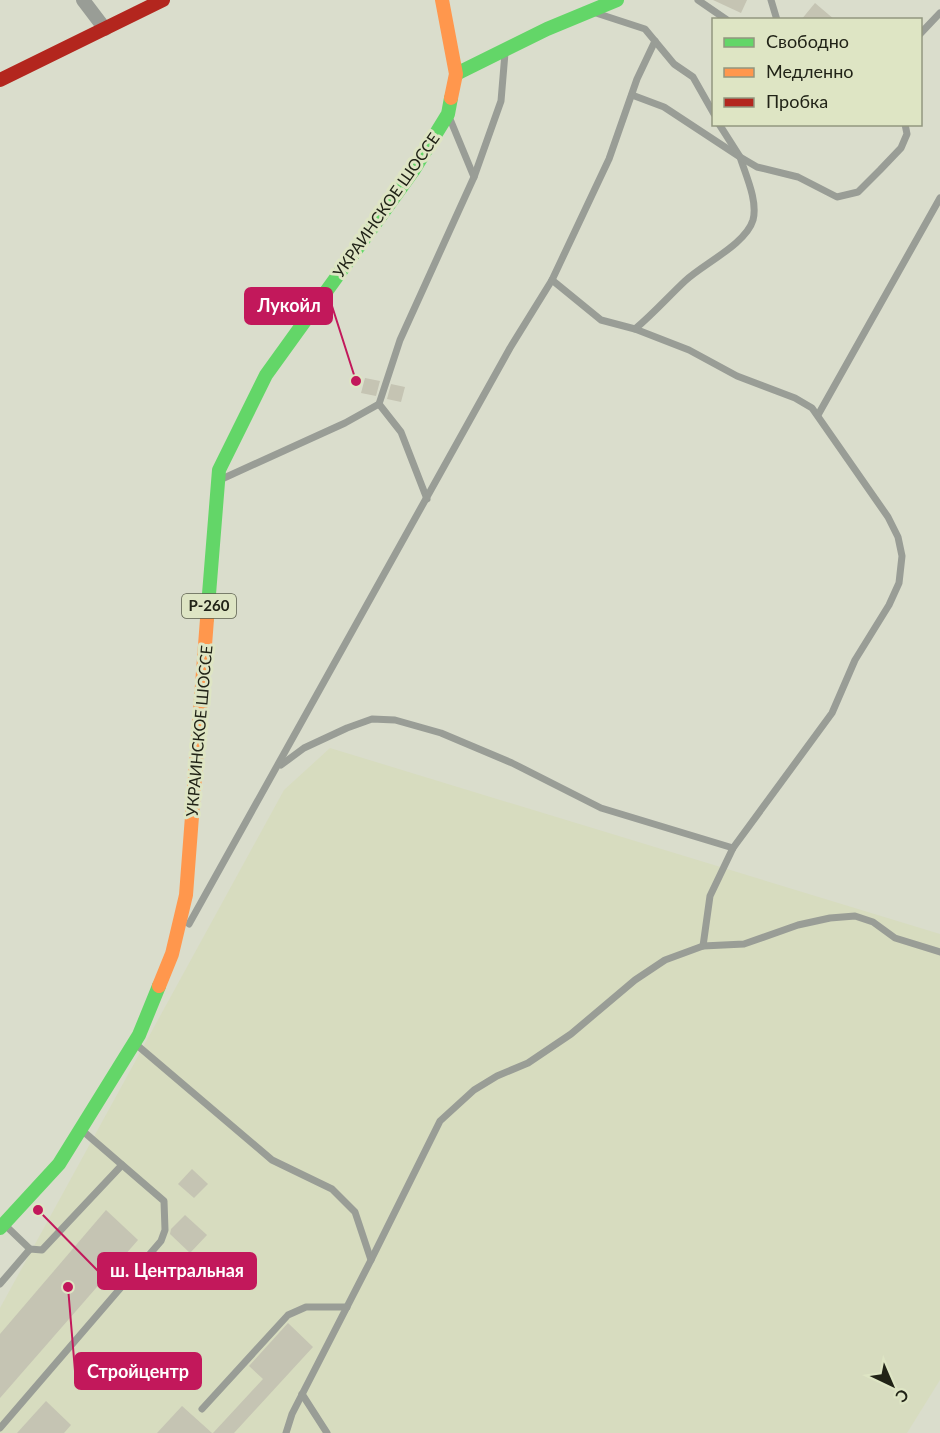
<svg xmlns="http://www.w3.org/2000/svg" width="940" height="1433" viewBox="0 0 940 1433" font-family="Lato,sans-serif">
<style>
.built{fill:#d7dcbf}
.building{fill:#c5c4b3}
.lines{fill:none;stroke-linecap:round;stroke-linejoin:round}
.lane{stroke:#999d96;stroke-width:7}
.street{stroke:#999d96;stroke-width:14}
.fast{stroke:#63d668;stroke-width:14}
.slow{stroke:#ff974d;stroke-width:14}
.jam{stroke:#b3261e;stroke-width:14}
.labels{text-anchor:middle;stroke-width:6;stroke-linejoin:round;paint-order:stroke}
.shield{fill:#dee5c4;stroke:#5a5d4b;stroke-width:1.5}
.shield-label{font-size:15px;font-weight:bold;fill:#212317}
.street-label{font-size:16px;fill:#212317;stroke:#dee5c4}
.leader{fill:none;stroke:#c2185b;stroke-width:2}
.callout-dot{fill:#c2185b;stroke:#dee5c4;stroke-width:2}
.callout{fill:#c2185b;stroke:#c2185b;stroke-width:2}
.callout-label{font-size:18px;text-anchor:middle;font-weight:bold;fill:#fff}
</style>
<rect width="100%" height="100%" fill="#daddcc"/>
<polygon class="built" points="330,748 940,934 940,1380 907,1433 0,1433 0,1308 284,790"/>
<g class="building">
<polygon points="713,0 747,0 741,13"/>
<polygon points="815,3 835,20 801,20"/>
<polygon points="365,378 380,381 376,396 361,393"/>
<polygon points="391,384 405,387 401,402 387,399"/>
<polygon points="192,1169 208,1184 194,1198 178,1184"/>
<polygon points="106,1210 138,1240 0,1398 0,1334"/>
<polygon points="185,1215 207,1235 190,1253 170,1234 171,1229"/>
<polygon points="288,1323 313,1347 234,1433 213,1433 263,1379 249,1366"/>
<polygon points="46,1401 71,1425 64,1433 17,1433"/>
<polygon points="182,1406 212,1433 157,1433"/>
</g>
<g class="lines">
<g class="lane">
<polyline points="698,0 727,20"/>
<polyline points="771,0 777,20"/>
<polyline points="596,13 645,29 674,64 693,77 714,114"/>
<polyline points="920,34 940,13"/>
<path d="M632,95L664,107L740,157C746,176 758,201 753,220C746,244 703,264 685,281C668,297 653,314 635,329L689,350L737,376L795,398L812,408L888,517L898,537L902,556L899,583L889,605L855,660L832,713L733,848L710,896L703,946L744,944L798,925L830,918L855,916L873,922L895,938L940,952"/>
<polyline points="719,124 740,157 757,167 798,177 837,197 858,192 880,170 901,148 907,134 905,124"/>
<polyline points="474,177 501,101 505,53"/>
<polyline points="552,280 601,320 635,329"/>
<polyline points="379,404 401,432 427,499"/>
<polyline points="818,415 940,198"/>
<polyline points="224,478 345,423 379,404 400,340 474,177 450,119"/>
<polyline points="281,765 304,748 347,728 372,719 395,720 441,733 512,763 601,808 733,848"/>
<polyline points="189,924 510,348 552,280 609,159 637,79 655,41"/>
<polyline points="138,1046 272,1160 332,1189 355,1212 371,1260 292,1414 286,1433"/>
<polyline points="6,1226 30,1249 42,1250 122,1165"/>
<polyline points="371,1260 440,1121 474,1090 497,1076 528,1063 571,1034 635,980 665,960 703,946"/>
<polyline points="0,1284 30,1249"/>
<polyline points="302,1394 327,1433"/>
<polyline points="202,1409 288,1315 306,1307 347,1307"/>
<polyline points="0,1428 161,1241 165,1230 164,1201 84,1132"/>
</g>
<polyline class="street" points="83,0 105,29"/>
<g class="fast">
<polyline points="456,74 547,29 617,0"/>
<polyline points="207,619 219,470 266,375 413,171 448,114 451,98"/>
<polyline points="0,1228 59,1164 139,1035 159,986"/>
</g>
<g class="slow">
<polyline points="442,0 456,74 451,98"/>
<polyline points="159,986 172,954 186,895 207,619"/>
</g>
<polyline class="jam" points="0,80 163,0"/>
</g>
<g class="labels">
<rect class="shield" x="182" y="594" width="54" height="24" rx="4.5"/>
<g class="shield-label">
<text x="209" y="611">Р-260</text>
</g>
<g class="street-label">
<text transform="translate(386 205) rotate(-55)" y="6">УКРАИНСКОЕ ШОССЕ</text>
<text transform="translate(199 731) rotate(-85)" y="6">УКРАИНСКОЕ ШОССЕ</text>
</g>
</g>
<path class="leader" d="M356 381L332 306M38 1210L98 1271M68 1287L75 1371"/>
<g class="callout-dot">
<circle cx="356" cy="381" r="6"/>
<circle cx="38" cy="1210" r="6"/>
<circle cx="68" cy="1287" r="6"/>
</g>
<g class="callout">
<rect x="245" y="288" width="87" height="36" rx="6"/>
<rect x="98" y="1253" width="158" height="36" rx="6"/>
<rect x="75" y="1353" width="126" height="36" rx="6"/>
</g>
<g class="callout-label">
<text x="289" y="312">Лукойл</text>
<text x="177" y="1277">ш. Центральная</text>
<text x="138" y="1378">Стройцентр</text>
</g>
<rect x="712" y="18" width="210" height="108" fill="#dee5c4" stroke="#92977f" stroke-width="1.5"/>
<rect x="724" y="38" width="30" height="9" fill="#63d668" stroke="#92977f" stroke-width="1.5"/>
<text x="766" y="48" font-size="18" fill="#212317">Свободно</text>
<rect x="724" y="68" width="30" height="9" fill="#ff974d" stroke="#92977f" stroke-width="1.5"/>
<text x="766" y="78" font-size="18" fill="#212317">Медленно</text>
<rect x="724" y="98" width="30" height="9" fill="#b3261e" stroke="#92977f" stroke-width="1.5"/>
<text x="766" y="108" font-size="18" fill="#212317">Пробка</text>
<g transform="translate(892 1385) rotate(136)" stroke="#dee5c4" stroke-width="4.5" paint-order="stroke">
<path d="M0-4.5L10 22L0 15L-10 22Z" fill="#212317"/>
<text y="-9" font-size="16" font-weight="bold" text-anchor="middle" fill="#212317">С</text>
</g>
</svg>
